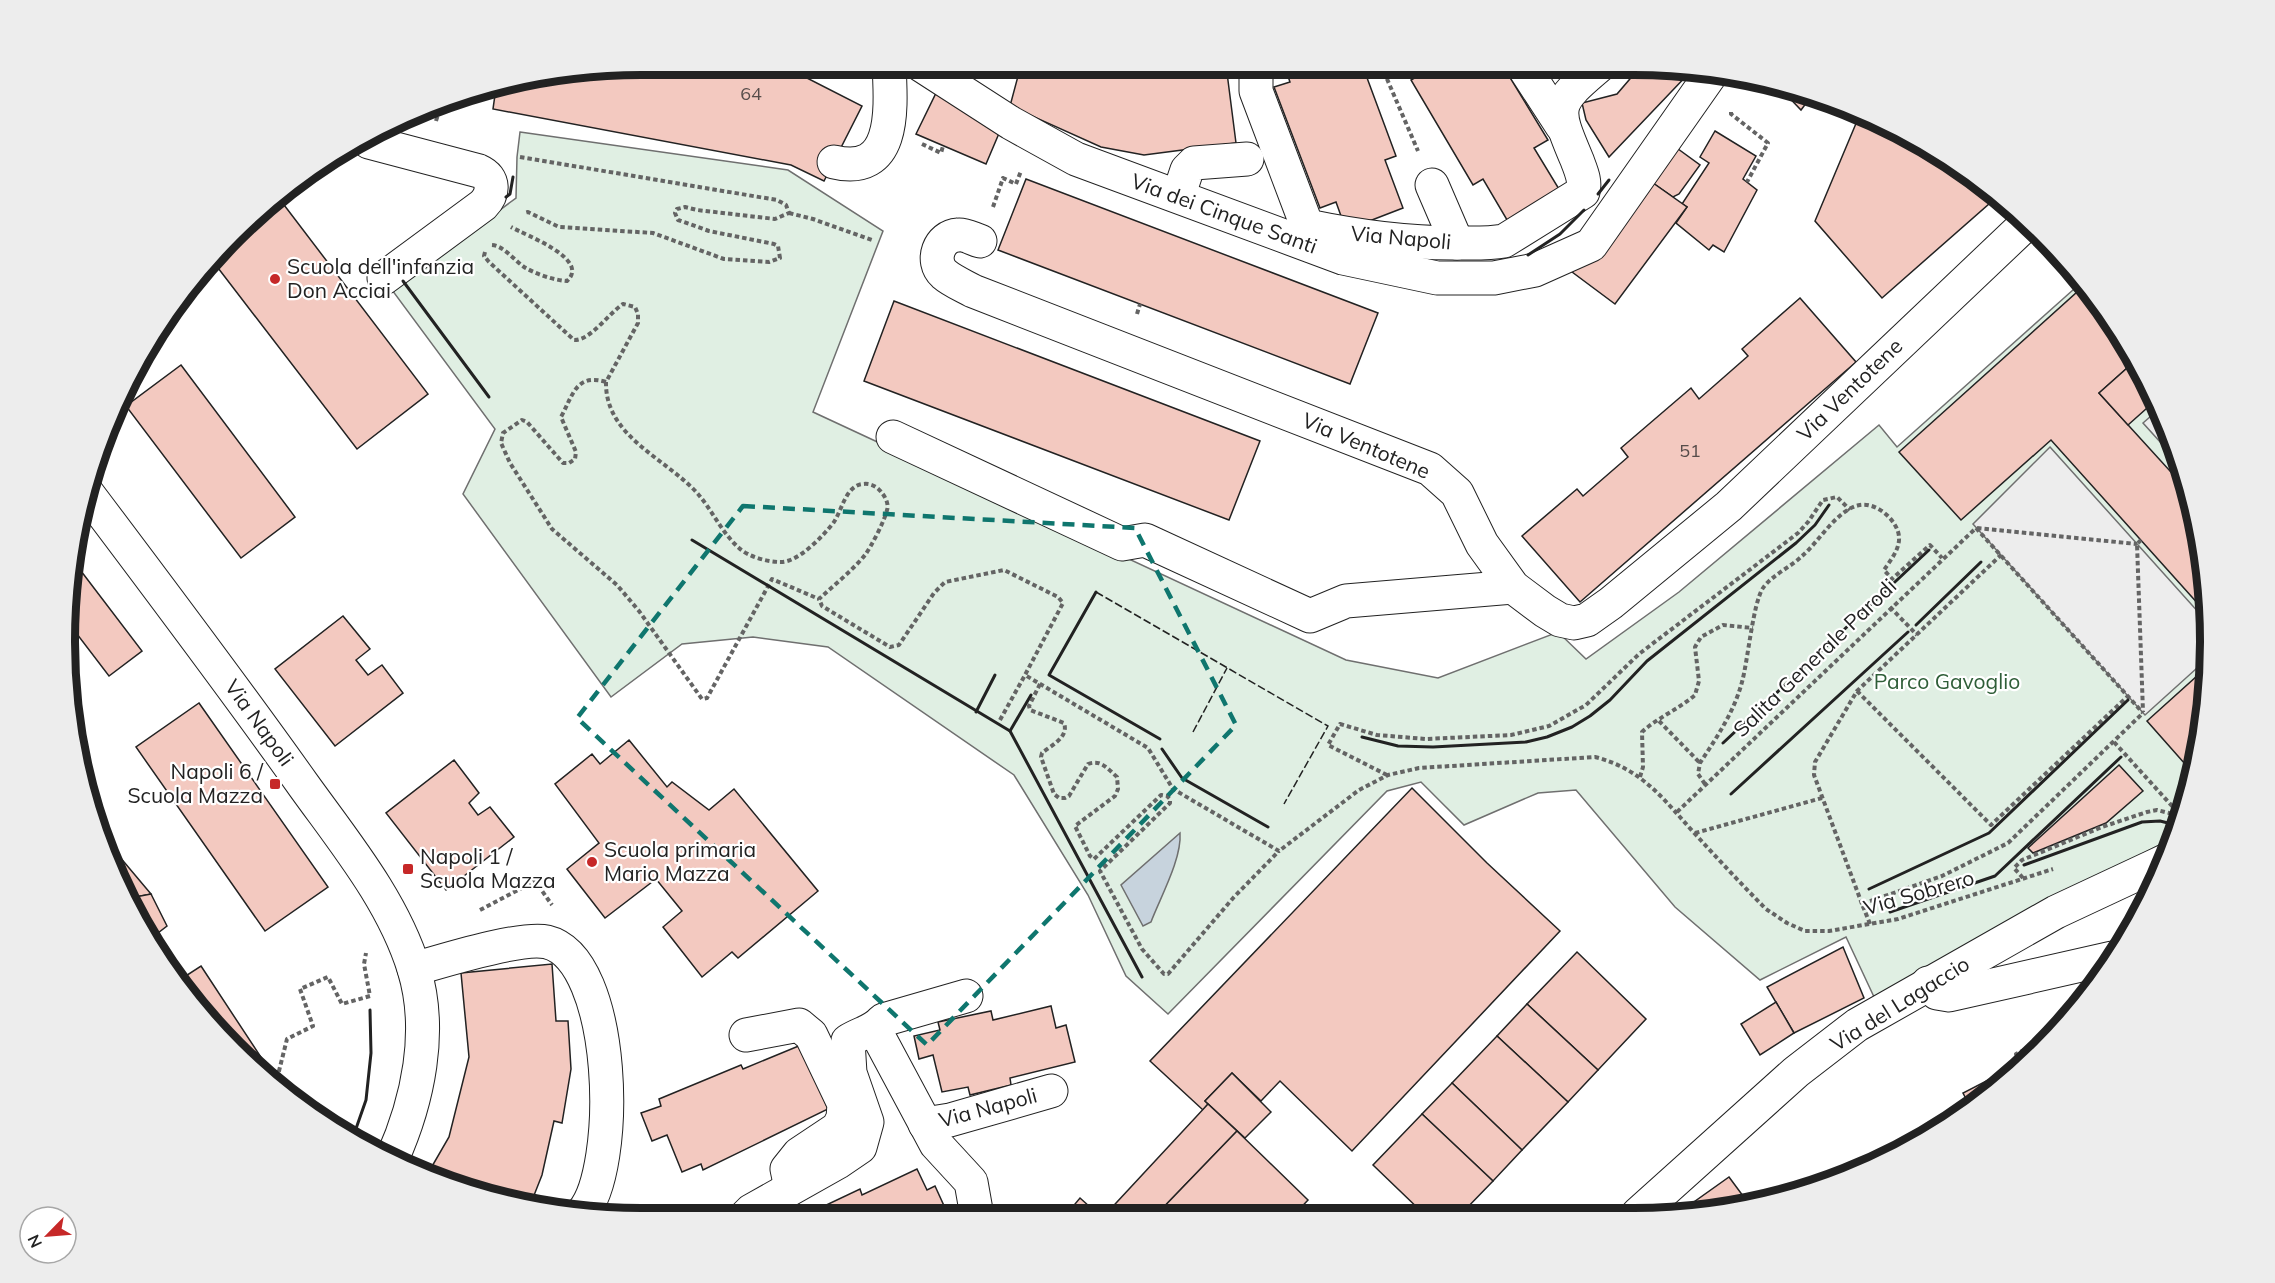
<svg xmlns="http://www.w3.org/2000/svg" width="2275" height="1283" viewBox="0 0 2275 1283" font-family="Mulish,sans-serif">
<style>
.green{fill:#e0efe3;stroke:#6f6f6f;stroke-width:1.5}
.parking{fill:#ededed;stroke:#6f6f6f;stroke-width:1.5}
.water{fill:#c7d3dd;stroke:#6f6f6f;stroke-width:1.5}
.building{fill:#f3c9c0;stroke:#222;stroke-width:1.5}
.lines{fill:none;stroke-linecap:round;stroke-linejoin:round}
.minor-casing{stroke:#222;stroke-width:35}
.path{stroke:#646464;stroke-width:4;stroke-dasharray:4.5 3;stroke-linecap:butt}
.minor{stroke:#fff;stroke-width:33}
.fence{stroke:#222;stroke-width:1.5;stroke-dasharray:8 3;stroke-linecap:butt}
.wall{stroke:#222;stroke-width:3}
.marked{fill:none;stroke:#0f766e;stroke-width:4.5;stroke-dasharray:12 8;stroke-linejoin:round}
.poi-dot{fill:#c62828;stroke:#fff;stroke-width:2}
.labels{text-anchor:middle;stroke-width:4.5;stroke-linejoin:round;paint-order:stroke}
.number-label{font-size:18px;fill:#564c4a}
.street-label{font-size:21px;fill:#222;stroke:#fff}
.poi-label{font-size:21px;fill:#222;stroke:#fff;text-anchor:start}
.park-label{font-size:21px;fill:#2f5e38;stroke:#fff}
.rim{fill:none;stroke:#222;stroke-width:8}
</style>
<rect width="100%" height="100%" fill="#fff"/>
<polygon class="green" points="520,132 788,170 883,231 813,412 1346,660 1438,678 1558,632 1586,659 1679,592 1879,425 1897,447 2083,281 2091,291 2151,387 2191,493 2209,604 2206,717 2180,827 2163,843 1875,999 1846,937 1760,980 1675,907 1576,790 1538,793 1464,825 1421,782 1387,791 1168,1014 1126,976 1088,895 1014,775 828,647 753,637 682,644 611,697 463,494 495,429 392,290 516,198 517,157"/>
<g class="parking">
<polygon points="2159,409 2181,465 2143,423"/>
<polygon points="2050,447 2209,624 2207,659 2145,715 1973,524"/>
</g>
<path class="water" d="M1180,833C1182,859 1160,898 1151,922L1143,926L1121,885Z"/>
<g class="building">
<polygon points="642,64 733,65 807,78 862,106 824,181 791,165 493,109 496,88"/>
<polygon points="1021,65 1121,65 1132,69 1158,65 1226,65 1236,143 1144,155 1101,147 1010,106"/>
<polygon points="1284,65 1348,65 1351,72 1363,67 1396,156 1385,160 1403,208 1346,230 1336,202 1320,208 1274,87 1290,82"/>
<polygon points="1414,65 1503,66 1548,140 1534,148 1562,194 1510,225 1483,179 1473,185 1411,80 1420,75"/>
<polygon points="1641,66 1671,66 1692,70 1609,157 1586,120 1582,103 1617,94"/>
<polygon points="939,87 1000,131 986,164 916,134"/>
<polygon points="1779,87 1813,94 1801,110"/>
<polygon points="1860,114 1922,142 1998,196 1882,298 1815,221"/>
<polygon points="1715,131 1756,156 1743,179 1757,190 1724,252 1713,245 1709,250 1676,223 1687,207 1682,204 1709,163 1700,157"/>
<polygon points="1674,146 1700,165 1679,194 1673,197 1653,183"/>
<polygon points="1026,179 1378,313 1350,384 998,250"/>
<polygon points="1653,183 1687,207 1615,304 1564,266"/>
<polygon points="278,197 428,394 357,449 215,264"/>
<polygon points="2086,284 2135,361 2099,393 2191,494 2209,604 2209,616 2051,440 1961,520 1899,452"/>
<polygon points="1800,298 1856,362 1580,602 1522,536 1577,489 1583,496 1628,457 1621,448 1691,388 1699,399 1748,356 1742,349"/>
<polygon points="894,301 1260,441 1229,520 864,381"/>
<polygon points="2135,361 2151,387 2156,400 2128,425 2099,393"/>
<polygon points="181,365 295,517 241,558 126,406"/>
<polygon points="81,571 142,651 109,676 77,634 70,639 76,575"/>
<polygon points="343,616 370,649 356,660 368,675 382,665 403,693 335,746 275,669"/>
<polygon points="2207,667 2206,717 2193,773 2147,721"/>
<polygon points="199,703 328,887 265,931 136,747"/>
<polygon points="629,740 667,787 672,782 709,810 734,789 818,891 738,958 732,952 702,977 663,927 682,911 656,879 605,918 567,869 599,843 555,784 592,754 600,764"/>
<polygon points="454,760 479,793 469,803 478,815 490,807 514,837 446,890 386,813"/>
<polygon points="2119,765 2143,791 2106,823 2033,853 2028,848"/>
<polygon points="1412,788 1487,863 1560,931 1352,1151 1280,1081 1261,1101 1232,1073 1205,1101 1208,1104 1203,1110 1150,1061"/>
<polygon points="103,837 151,894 130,898 108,862"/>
<polygon points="151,894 167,926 154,936 130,898"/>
<polygon points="1843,947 1864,998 1794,1033 1767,987"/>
<polygon points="1577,952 1646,1019 1598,1070 1527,1004"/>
<polygon points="552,964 556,1021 568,1021 571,1069 562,1123 554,1121 542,1175 531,1203 456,1188 427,1175 449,1137 469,1057 461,973"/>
<polygon points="201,966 268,1068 266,1070 207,1022 181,979"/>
<polygon points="1776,1002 1794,1033 1760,1055 1741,1024"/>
<polygon points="1527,1004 1598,1070 1568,1102 1497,1036"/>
<polygon points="1051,1006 1056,1028 1066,1025 1075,1062 1010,1078 1011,1085 970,1095 968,1087 942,1092 933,1055 919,1059 914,1036 940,1030 938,1022 991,1011 993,1020"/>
<polygon points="1497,1036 1568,1102 1522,1150 1452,1083"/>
<polygon points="801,1045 828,1109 703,1170 701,1164 682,1172 667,1135 652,1141 641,1113 661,1106 659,1099 741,1065 743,1069"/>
<polygon points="2031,1058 1971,1108 1963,1093"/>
<polygon points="1232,1073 1271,1112 1245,1138 1205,1101"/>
<polygon points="1452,1083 1522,1150 1493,1181 1422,1114"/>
<polygon points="1208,1104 1237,1131 1156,1215 1104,1216"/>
<polygon points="1422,1114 1493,1181 1461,1214 1425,1215 1373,1165"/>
<polygon points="1237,1131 1308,1200 1294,1215 1156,1215"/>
<polygon points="917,1169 927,1190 935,1186 945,1208 939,1211 942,1216 801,1217 860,1189 862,1195"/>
<polygon points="1729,1177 1749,1204 1708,1214 1677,1214"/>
<polygon points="1080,1198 1100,1216 1065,1216"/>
</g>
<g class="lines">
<g class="minor-casing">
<g id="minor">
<polyline points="921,65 1011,123 1076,159 1343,258 1437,278 1494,278 1535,270 1591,245 1711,74"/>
<path d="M1260,65L1256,74V91L1307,226C1355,236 1403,243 1454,243C1471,243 1487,244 1504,241L1583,192C1586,181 1581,171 1577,160C1554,106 1554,104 1599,66"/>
<polyline points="1523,66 1562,126"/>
<path d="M369,142L479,171C495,178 494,194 483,205L384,278"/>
<path d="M834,162C897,177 891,107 889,65"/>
<polyline points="1183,182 1187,170 1194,163 1247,159"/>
<polyline points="1432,185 1457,243"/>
<path d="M980,241C973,239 965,234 958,235C939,236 930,261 944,274C952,281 964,286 973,291L1430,469L1457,493L1482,544L1513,587L1545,611L1560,620L1574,623L1587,620L1611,603L1729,506L2028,222"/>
<polyline points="893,437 1122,544 1145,540 1310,616 1346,601 1513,587"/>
<path d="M85,490C159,588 233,686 304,786C345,843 393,901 414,969C433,1031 418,1101 392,1159"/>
<path d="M414,969C442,961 521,936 547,942C617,959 621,1170 582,1213"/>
<polyline points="1928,983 1937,993 1949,995 2112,958"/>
<polyline points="875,1030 936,1144 971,1182 977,1216"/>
<polyline points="746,1035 799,1025 811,1035 844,1104 843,1118 838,1128 799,1154 787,1169 791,1188"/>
<polyline points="925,1124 950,1120 1051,1091"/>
<polyline points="1638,1214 1796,1072 1857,1025 2056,912 2165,861"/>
<path d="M745,1217L751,1211L838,1162L860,1147L867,1122L850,1073L848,1041C860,1033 873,1032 883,1020L966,996"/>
</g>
</g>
<g class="path">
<polyline points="1381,65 1418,151"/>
<polyline points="1731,112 1731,114 1768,143 1747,182"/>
<polyline points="436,121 440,108 446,101"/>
<polyline points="922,144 941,153 943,146"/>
<polyline points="520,157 777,200 786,205 789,213 775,219 697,210 685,207 677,209 675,213 678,220 709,231 774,244 778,246 780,258 769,262 724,259 653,233 559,227 528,212 524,213"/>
<polyline points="993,207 1003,178 1016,184 1021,171"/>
<polyline points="789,213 813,219 872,240"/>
<path d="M492,245C504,246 514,260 524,267C536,274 553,280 567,281C591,259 525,235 511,227"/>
<path d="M485,252L484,256L489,262L574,340C590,341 609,313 623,304L635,307L638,314V323L606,382C605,437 666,458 698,494C712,510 722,533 739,548C749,557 767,562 781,562C799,562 824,535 834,522C842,510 846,485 863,484C871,483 878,487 882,493C886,498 889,505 887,510C885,520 871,547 865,555C852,571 834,585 819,599L822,606L890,647L899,645L934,593L945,582L1004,570L1058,597L1063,603L1025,675L1148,748L1173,789L1279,851L1359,790L1388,775L1419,768L1595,757C1643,769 1665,801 1696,835C1719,860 1742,885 1766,909L1787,923L1805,931H1829L1898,919L2053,869"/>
<polyline points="1137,314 1140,304"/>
<path d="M606,382C576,373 573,395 561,417L576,452L575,459L569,463H563L527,422L522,420L503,433L501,443L510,463L552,529L617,585L639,611L702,699L707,698L772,579L819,599"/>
<polyline points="1976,528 2143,713"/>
<polyline points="1977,528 2137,544"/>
<polyline points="2141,540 2137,544 2143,712"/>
<polyline points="1890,607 1917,635"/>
<path d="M1040,684L1029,706L1030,710L1064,723C1069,737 1052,745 1042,753L1041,757L1054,794L1059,798H1065L1069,796L1088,764C1101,759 1108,769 1117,777L1118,789L1115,796L1075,826L1090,856L1094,859L1161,795L1167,796L1170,799V803L1100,871L1142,949L1164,974H1168L1234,897L1279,851"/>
<polyline points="1857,691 1991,825 2128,696"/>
<polyline points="1000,720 1025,675"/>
<polyline points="1659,721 1700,763"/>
<polyline points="2114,742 2182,817"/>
<polyline points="1387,775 1328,745 1340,724 1377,735 1426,739 1511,735 1549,726 1586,705 1639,654 1798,533 1808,522 1823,500 1837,497 1850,510"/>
<path d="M1640,777L1643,767L1642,732C1657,718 1679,709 1695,695L1699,681L1695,647L1701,637L1723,625L1753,628"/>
<path d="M1705,784L1698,774L1700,763C1717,737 1734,712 1742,682C1748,660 1753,603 1763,588C1772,575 1791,567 1802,556C1819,542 1837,509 1860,505C1877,502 1898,521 1899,537C1900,549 1890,561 1884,570L1892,579L1930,545L1942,558"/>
<polyline points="1677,812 1976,528"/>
<polyline points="1695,833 1822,798"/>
<polyline points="2023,878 2014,868 2022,860 2102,827 2147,812 2157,810 2169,813 2182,819"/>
<polyline points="1862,904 1814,775 1815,762 1857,691 2001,555"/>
<polyline points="480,910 535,881 552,905"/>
<polyline points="1870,924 1862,904 1942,876 2008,843 2143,713"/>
<polyline points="2020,1063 2016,1054 2052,1036"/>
<polyline points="277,1079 287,1039 313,1026 300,989 328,977 342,1004 370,996 364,964 366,953"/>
</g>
<use href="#minor" class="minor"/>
<g class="fence">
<polyline points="1096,592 1328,726 1284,804"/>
<polyline points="1193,732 1227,668"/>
</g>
<g class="wall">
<polyline points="1598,194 1609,180"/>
<polyline points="506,197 510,194 513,177"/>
<polyline points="1528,255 1560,234 1584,210"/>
<polyline points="403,281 489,397"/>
<polyline points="692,540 1010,731 1142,977"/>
<polyline points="1096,592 1049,675 1160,739"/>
<polyline points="1916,625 1981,562"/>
<polyline points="976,712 995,675"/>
<polyline points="1010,731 1031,695"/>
<polyline points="1362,737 1398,746 1433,747 1526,742 1547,737 1572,727 1590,716 1610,700 1647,661 1796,543 1815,525 1829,505"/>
<polyline points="1723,743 1929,550"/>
<polyline points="1162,749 1182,778 1268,827"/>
<polyline points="1731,794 1908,632"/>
<polyline points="2024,865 2142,822 2160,821 2180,826"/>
<polyline points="1869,889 1989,833 2128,700"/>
<polyline points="1890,912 1995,876 2121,757"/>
<polyline points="352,1140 366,1100 371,1053 370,1010"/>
</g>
</g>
<path class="marked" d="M743,506L1135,528L1236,725L927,1045L577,718Z"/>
<g class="poi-dot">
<circle cx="275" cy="279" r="6"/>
<rect x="269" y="778" width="12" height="12" rx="3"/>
<circle cx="592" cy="862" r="6"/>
<rect x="402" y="863" width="12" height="12" rx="3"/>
</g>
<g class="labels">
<g class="number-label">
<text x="751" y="100">64</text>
<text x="1690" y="457">51</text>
</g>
<g class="street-label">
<text transform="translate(1224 214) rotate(20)" y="7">Via dei Cinque Santi</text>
<text transform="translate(1401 238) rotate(5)" y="7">Via Napoli</text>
<text transform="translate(1850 390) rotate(-44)" y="7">Via Ventotene</text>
<text transform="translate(1366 446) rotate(23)" y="7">Via Ventotene</text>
<text transform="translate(1815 658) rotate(-44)" y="7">Salita Generale Parodi</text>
<text transform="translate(259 723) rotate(54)" y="7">Via Napoli</text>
<text transform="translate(1919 893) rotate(-16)" y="7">Via Sobrero</text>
<text transform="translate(1900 1004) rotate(-32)" y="7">Via del Lagaccio</text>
<text transform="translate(988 1108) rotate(-15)" y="7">Via Napoli</text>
</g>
<g class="poi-label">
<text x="287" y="274">Scuola dell'infanzia<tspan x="287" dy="24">Don Acciai</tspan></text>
<text x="263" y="779" text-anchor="end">Napoli 6 /<tspan x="263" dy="24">Scuola Mazza</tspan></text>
<text x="604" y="857">Scuola primaria<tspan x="604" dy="24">Mario Mazza</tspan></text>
<text x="420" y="864">Napoli 1 /<tspan x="420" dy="24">Scuola Mazza</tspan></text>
</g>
<g class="park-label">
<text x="1947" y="689">Parco Gavoglio</text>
</g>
</g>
<path d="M0 0H2275V1283H0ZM641 75H1634A566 566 0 0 1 2200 641V642A566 566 0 0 1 1634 1208H641A566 566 0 0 1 75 642V641A566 566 0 0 1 641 75Z" fill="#ededed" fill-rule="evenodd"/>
<path class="rim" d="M641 75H1634A566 566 0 0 1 2200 641V642A566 566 0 0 1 1634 1208H641A566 566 0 0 1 75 642V641A566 566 0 0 1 641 75Z"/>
<g transform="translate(48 1235) rotate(245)"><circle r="28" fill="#ffffff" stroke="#a7a7a7" stroke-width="1.5"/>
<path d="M0-4.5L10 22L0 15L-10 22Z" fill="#c62828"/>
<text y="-9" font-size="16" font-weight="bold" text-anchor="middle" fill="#222222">N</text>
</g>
</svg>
